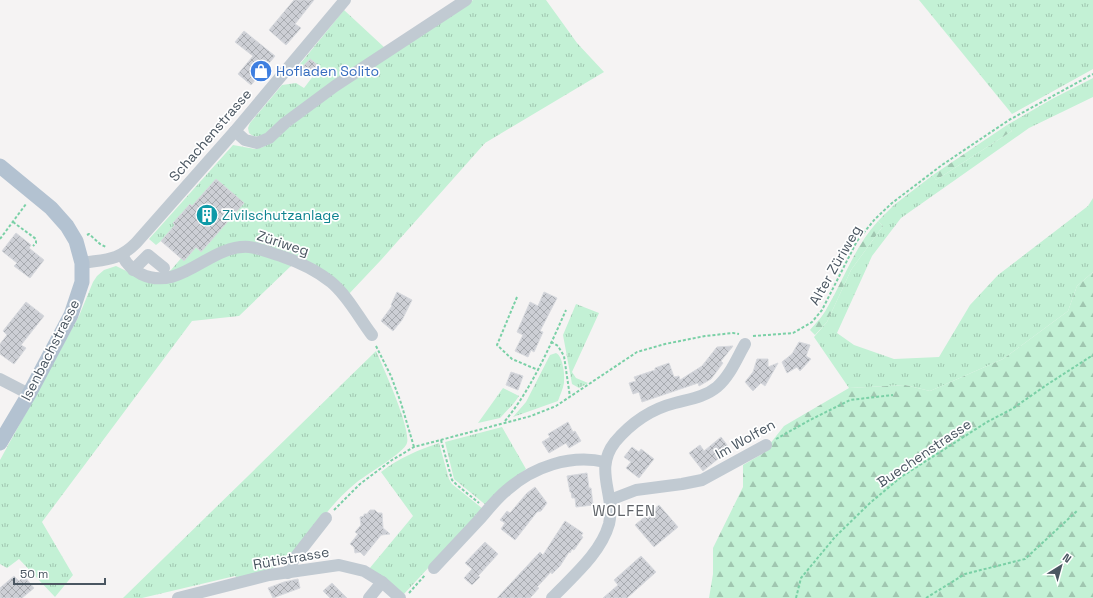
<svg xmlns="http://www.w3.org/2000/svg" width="1093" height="598" viewBox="0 0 1093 598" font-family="'Space Grotesk',sans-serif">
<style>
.grass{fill:url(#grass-tufts)}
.forest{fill:url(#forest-firs)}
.building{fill:url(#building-cross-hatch);stroke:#d7d9de}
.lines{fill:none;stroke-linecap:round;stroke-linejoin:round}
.path{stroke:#7ad0a6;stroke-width:2;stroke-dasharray:3 2;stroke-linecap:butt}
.minor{stroke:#c1cad2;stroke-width:12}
.major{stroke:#b3c2d1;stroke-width:15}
.labels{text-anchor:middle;stroke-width:3.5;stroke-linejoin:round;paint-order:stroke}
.shop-label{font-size:14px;fill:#366cbe;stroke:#fff;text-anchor:start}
.street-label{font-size:14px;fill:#4a5661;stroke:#fff}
.culture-label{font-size:14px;fill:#0d838f;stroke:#fff;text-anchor:start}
.neighbourhood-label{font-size:15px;letter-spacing:1px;fill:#5f6368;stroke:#fff}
</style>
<defs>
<pattern id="grass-tufts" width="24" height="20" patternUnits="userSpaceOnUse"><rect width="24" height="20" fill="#c3f1d5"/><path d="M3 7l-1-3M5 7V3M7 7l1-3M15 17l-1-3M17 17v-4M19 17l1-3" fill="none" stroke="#a0c6b0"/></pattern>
<pattern id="forest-firs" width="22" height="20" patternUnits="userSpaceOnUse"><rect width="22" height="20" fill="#c3f1d5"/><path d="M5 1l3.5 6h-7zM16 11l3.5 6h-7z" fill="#a0c6b0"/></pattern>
<pattern id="building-cross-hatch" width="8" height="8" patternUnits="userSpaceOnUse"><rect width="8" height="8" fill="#cdcfd5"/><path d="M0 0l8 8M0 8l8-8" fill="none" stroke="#a8abb0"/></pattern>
</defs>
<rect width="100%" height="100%" fill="#f5f3f3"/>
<g class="grass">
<polygon points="473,0 546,0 577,43 604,72 485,143 381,260 347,296 261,246 180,271 168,272 171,270 183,256 166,237 156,245 149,239 233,145 255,149 263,147 287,126 369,69"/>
<polygon points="919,0 1093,0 1093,69 1012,114"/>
<path d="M344,10L385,48L262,136C256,137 253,137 249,133L248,128L250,123L282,85L296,83L304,88L320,67L310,59L302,67L296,69Z"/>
<polygon points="1093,78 1093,97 1029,128 901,218 872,256 837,333 854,345 894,359 939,357 970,305 998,275 1088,206 1093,198 1093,272 1077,286 1068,311 1003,359 930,391 905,385 849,388 814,337 827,322 851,270 883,226 878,221 894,205 933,175 936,180 1012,131 1007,125 1052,99"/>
<polygon points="243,250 293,264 239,316 192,321 42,522 73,575 55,597 19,559 7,568 0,564 0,460 79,316 93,282 97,276 104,270 116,266 141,278 211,261"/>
<polygon points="576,304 599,313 572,372 576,378 588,383 579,388 572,384 563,335"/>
<path d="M376,351C383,367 411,428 407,443C405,452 367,474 357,482C338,497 323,517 308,536C300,546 292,557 281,564C268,572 253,575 238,578L235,576L142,598H123Z"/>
<path d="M556,353C563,356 565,375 564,383C563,389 560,395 558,401L513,417L526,402L550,355Z"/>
<polygon points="503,388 519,396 514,403 500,418 478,423"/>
<polygon points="502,427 526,469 509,483 487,506 454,479 445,442"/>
<path d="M439,443L449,479L452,484L483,509L404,594L369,569L413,516L381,472C399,458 418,450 439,443Z"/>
</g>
<g class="forest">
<polygon points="1007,125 1012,131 936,180 933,175"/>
<path d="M878,221L883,226L851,270L827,322L815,335L810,330C816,323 823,316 827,308C844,279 855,246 878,221Z"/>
<polygon points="1093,272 1093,598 709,598 713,574 713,548 743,487 743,465 762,454 784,426 849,388 905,385 930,391 1003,359 1068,311 1077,286"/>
</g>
<g class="building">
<polygon points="294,0 314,0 295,24 301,28 286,45 269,30"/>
<polygon points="244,31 275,56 251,85 238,74 253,56 235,42"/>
<polygon points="310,59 320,67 313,76 302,67"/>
<polygon points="216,179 244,203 201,252 196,247 184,261 161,241 175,225 173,223 190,204 192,206"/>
<polygon points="16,233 31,245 29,248 44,260 30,278 14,266 17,263 2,251"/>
<polygon points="397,292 412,300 402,320 393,331 381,321 392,306 391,305"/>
<polygon points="544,292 557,298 540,331 543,332 534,352 531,350 528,357 515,351 523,335 517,332 530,302 538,306"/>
<polygon points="26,302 44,316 21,345 26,348 14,364 0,354 0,344 7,335 3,331"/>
<polygon points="799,342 810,345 806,356 811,359 800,371 797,367 787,373 782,362 792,354"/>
<polygon points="733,346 721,361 723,363 711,379 699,386 698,383 642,402 639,392 633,394 629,383 636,381 634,377 655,370 655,368 669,363 674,377 679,376 680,380 702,366 717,347"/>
<polygon points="757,359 768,359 768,367 778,363 765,386 761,383 753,391 745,382 753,372"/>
<polygon points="511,372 523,376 518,390 506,385"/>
<polygon points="568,422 573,432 575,431 581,441 569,448 566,443 549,453 542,442 550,437 548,434"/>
<polygon points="721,437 730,449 703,471 689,453 700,445 704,451"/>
<polygon points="632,447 639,452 641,449 654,459 639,478 626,468 631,462 624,457"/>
<polygon points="587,473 589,488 591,488 593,505 576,507 575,498 572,498 571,492 570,492 567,476"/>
<polygon points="535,487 547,503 541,511 537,512 515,540 501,529 505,523 500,520 507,511 510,513 527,493"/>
<polygon points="659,505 678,527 654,547 635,525"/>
<polygon points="370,510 375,510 378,513 382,513 383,528 390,534 381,535 364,556 360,552 355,553 354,547 350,544 358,534 355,532 361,525 360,517 364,516 364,514 367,514"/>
<polygon points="565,521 583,533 581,536 583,537 574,550 572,549 570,553 569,552 560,566 552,574 551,572 537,587 539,588 530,598 497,598 540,552 543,555"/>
<polygon points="485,542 498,554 478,576 480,577 472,585 464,578 472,569 465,563"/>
<polygon points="641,556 656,572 627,598 603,598 618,585 614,580"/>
<polygon points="14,576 19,581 24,576 34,588 22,598 0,598 0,588"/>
<polygon points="298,579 300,588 273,598 268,588 284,582"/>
<polygon points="332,583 347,598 330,598 323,591"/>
</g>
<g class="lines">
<g class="path">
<polyline points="13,222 36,239 36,243 33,246"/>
<polyline points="87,235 89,234 100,244 106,247"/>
<polyline points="0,239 26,204"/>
<polyline points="517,297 497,345 512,359 538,370"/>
<polyline points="753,336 793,333 812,322 822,310 857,241 875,219 892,203 942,165 1009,120 1093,74"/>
<polyline points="551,342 558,346 564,356 570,397"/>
<polyline points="376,346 391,376 401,403 414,447"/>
<path d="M505,421C532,388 549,348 566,310"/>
<polyline points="776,439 810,420 850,400 893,395"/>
<polyline points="441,440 452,480 457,485 479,503"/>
<polyline points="334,510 360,484 392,460 414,447 531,416 556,406 637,352 665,344 705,336 733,333 739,334"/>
<polyline points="409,593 425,575"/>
<polyline points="796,598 801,578 835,537 870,503 901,477 987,422 1012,409 1048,384 1093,355"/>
<polyline points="926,598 965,574 1025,559 1078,510"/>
</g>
<g class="minor">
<polyline points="235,131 245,140 257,143 269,138 285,123 335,86 466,0"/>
<path d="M122,255C127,265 132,269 141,274C181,293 209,244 249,247C260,248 270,253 281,256C299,262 316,270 331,282C348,296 359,318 372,335"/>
<path d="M82,263C106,259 118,261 136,243L235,131L345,0"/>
<polyline points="133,270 148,255 164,268"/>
<polyline points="0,379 29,394"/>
<polyline points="610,500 636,490 682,484 702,480 766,445"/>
<path d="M434,568C449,552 463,537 478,521C487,511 496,499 507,490C533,467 570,454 605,462"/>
<polyline points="288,573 294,559 326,518"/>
<polyline points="178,598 269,575 339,565 364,571 382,582 400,598"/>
<polyline points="369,598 382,582"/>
<path d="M552,598C572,577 601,553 609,524C616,495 593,470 615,442C631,423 651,409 675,403C690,399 705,397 717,387C730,376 737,358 745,344"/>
</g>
<polyline class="major" points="0,166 51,208 67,226 76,241 82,263 82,282 71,315 29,394 0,443"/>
</g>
<defs>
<g id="shop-disc" transform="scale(1.15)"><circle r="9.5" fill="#3f7fe0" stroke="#fff"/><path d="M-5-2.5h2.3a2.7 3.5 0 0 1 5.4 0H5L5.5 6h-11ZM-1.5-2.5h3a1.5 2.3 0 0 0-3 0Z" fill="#fff"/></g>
<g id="building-disc" transform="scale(1.15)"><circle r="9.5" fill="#0f9aa8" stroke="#fff"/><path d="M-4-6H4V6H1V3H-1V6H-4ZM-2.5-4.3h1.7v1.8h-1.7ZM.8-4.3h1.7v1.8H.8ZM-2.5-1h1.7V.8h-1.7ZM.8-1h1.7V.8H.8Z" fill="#fff"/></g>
</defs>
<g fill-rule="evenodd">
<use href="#shop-disc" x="261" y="71"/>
<use href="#building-disc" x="207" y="215"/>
</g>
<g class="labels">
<g class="shop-label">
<text x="276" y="76">Hofladen Solito</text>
</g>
<g class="street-label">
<text transform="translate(210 135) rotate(-49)" y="5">Schachenstrasse</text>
<text transform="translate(283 243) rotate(18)" y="5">Züriweg</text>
<text transform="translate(835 265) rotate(-60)" y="5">Alter Züriweg</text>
<text transform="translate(50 350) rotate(-63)" y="5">Isenbachstrasse</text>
<text transform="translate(745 439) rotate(-29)" y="5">Im Wolfen</text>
<text transform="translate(924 453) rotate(-34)" y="5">Buechenstrasse</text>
<text transform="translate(291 558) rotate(-10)" y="5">Rütistrasse</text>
</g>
<g class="culture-label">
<text x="222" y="220">Zivilschutzanlage</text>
</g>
<g class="neighbourhood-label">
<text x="624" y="516">WOLFEN</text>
</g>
</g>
<g transform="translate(1061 566) rotate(37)" stroke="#ffffff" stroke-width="3" paint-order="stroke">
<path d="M0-3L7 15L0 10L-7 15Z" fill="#4a5661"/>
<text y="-6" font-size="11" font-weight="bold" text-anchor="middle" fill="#4a5661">N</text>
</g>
<path d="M14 578v6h91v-6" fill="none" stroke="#4a5661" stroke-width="2"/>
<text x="20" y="578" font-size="12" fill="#4a5661" stroke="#ffffff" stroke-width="3" paint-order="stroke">50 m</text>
</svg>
